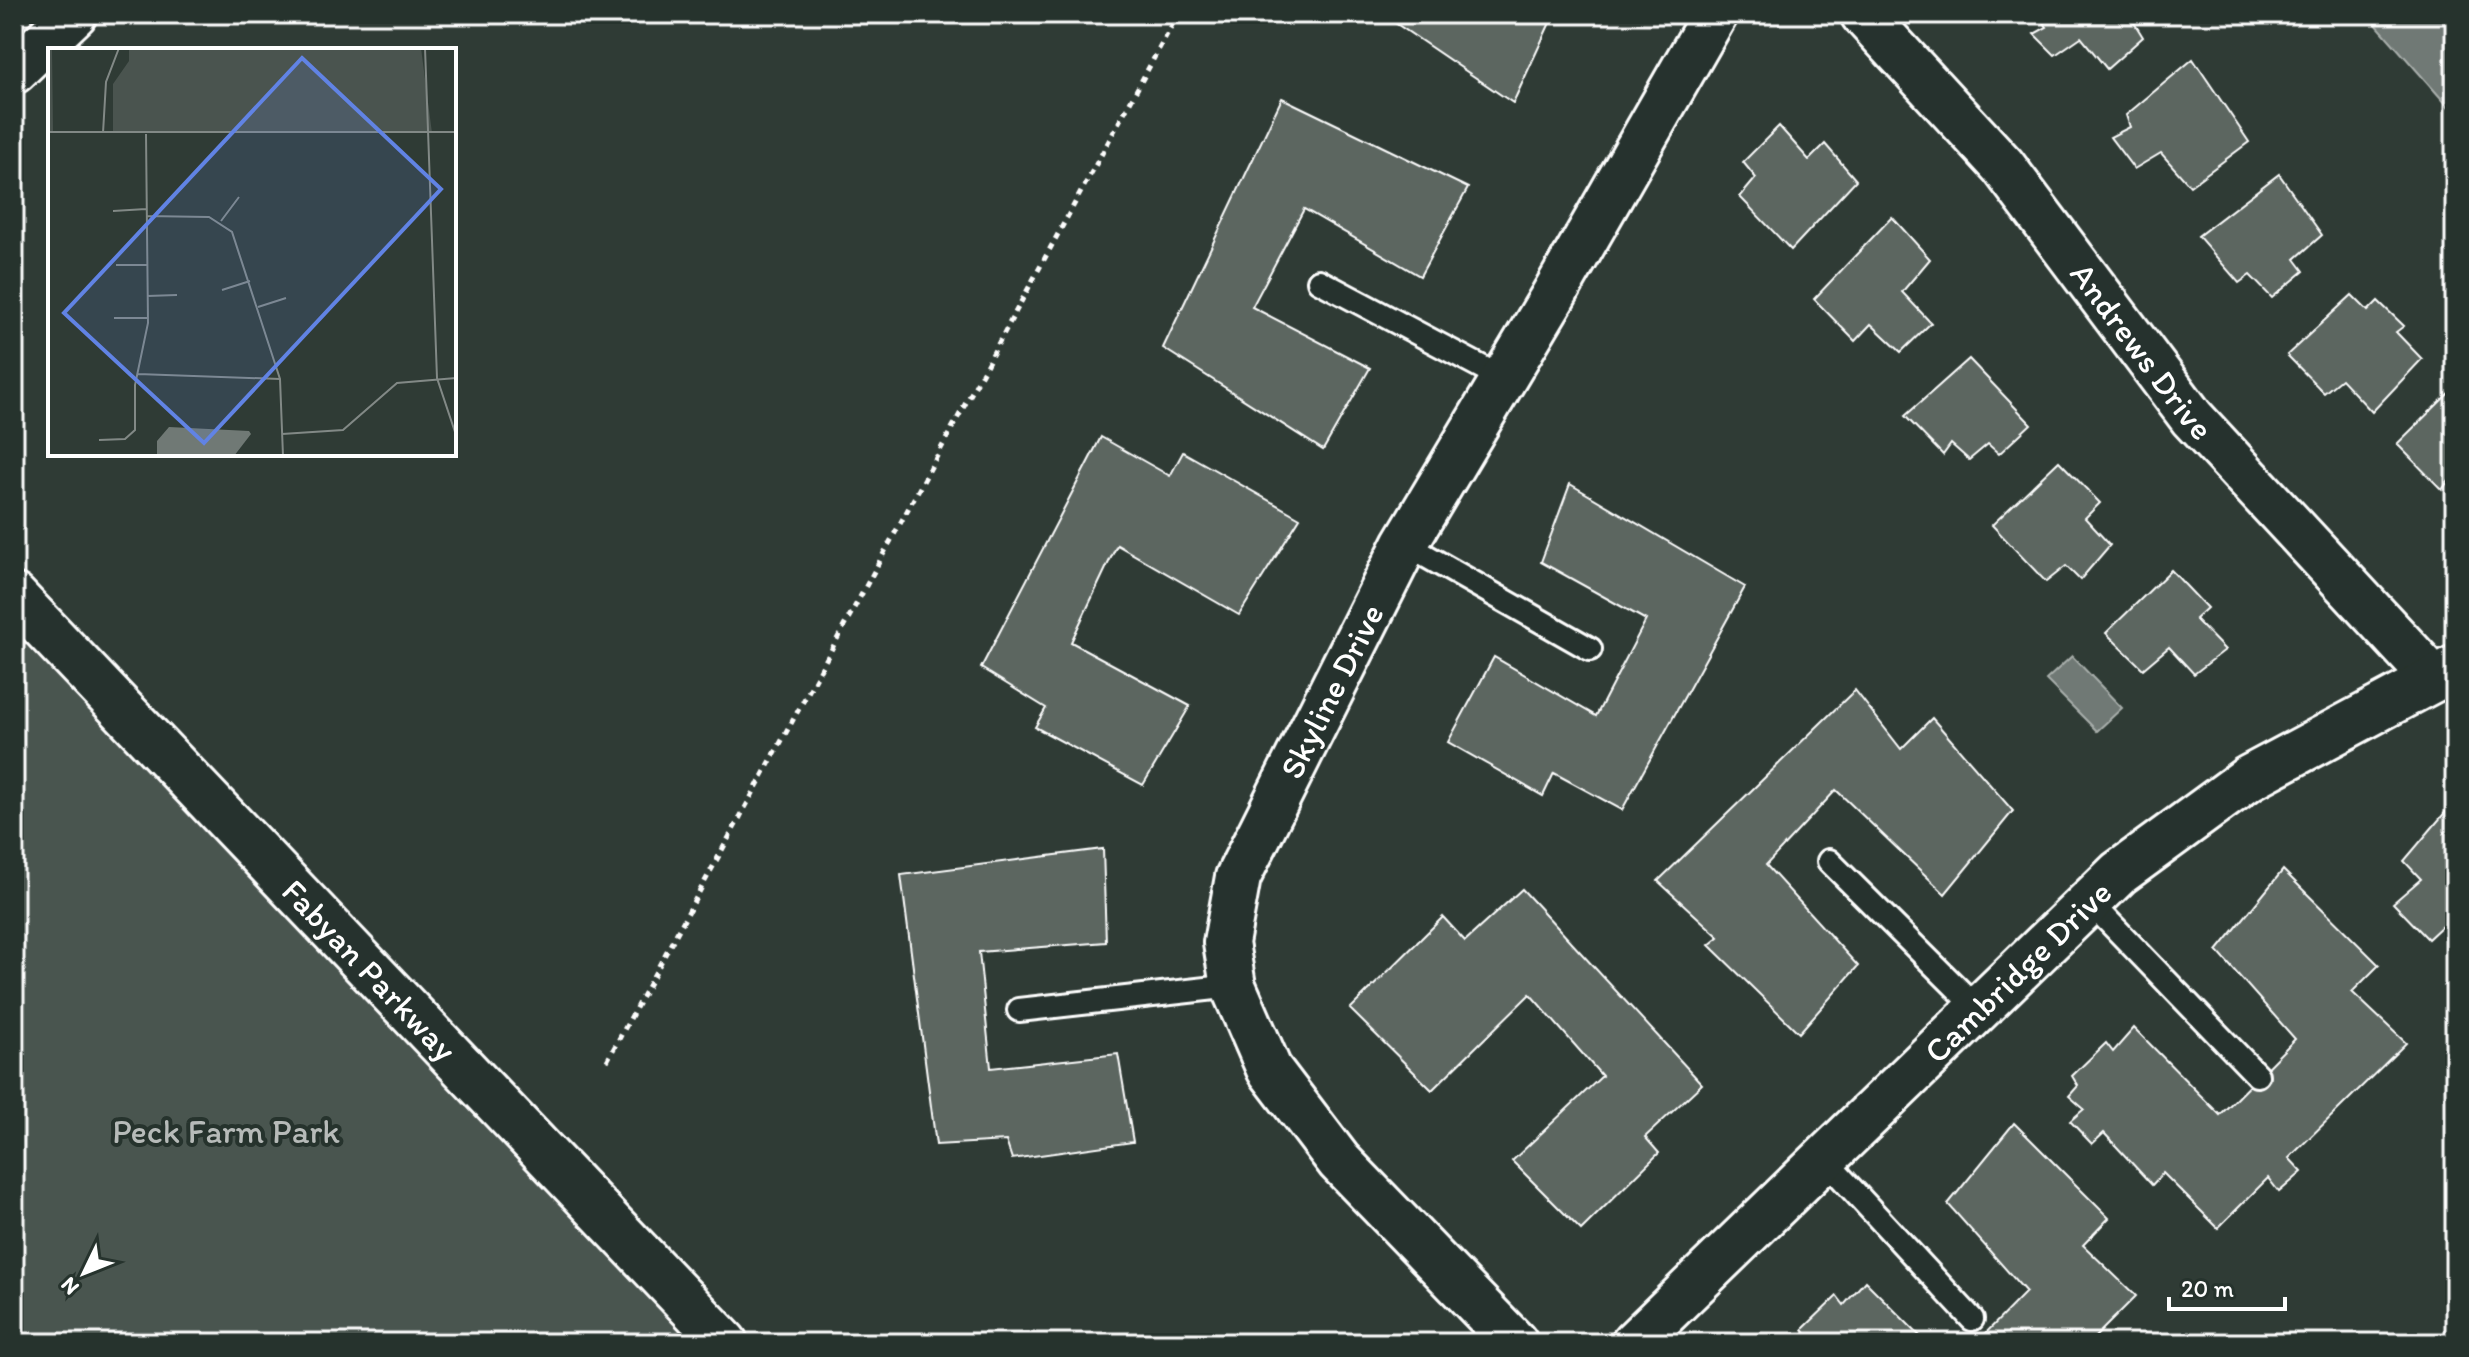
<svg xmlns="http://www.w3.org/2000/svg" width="2469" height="1357" viewBox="0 0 2469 1357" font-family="Itim,sans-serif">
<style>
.green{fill:#4a544f;stroke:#a4aaa7;stroke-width:2}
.water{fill:#707975;stroke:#a9afac;stroke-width:2}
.building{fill:#5b6661;stroke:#fff;stroke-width:2}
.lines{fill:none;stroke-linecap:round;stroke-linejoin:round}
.service-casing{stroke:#fff;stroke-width:28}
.minor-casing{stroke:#fff;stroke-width:50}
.secondary-casing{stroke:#fff;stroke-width:50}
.path{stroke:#fff;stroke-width:5;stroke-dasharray:6 6;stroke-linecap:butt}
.service{stroke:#26332d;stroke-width:22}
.minor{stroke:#26332d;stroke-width:44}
.secondary{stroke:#26332d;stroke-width:44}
.labels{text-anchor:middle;stroke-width:8;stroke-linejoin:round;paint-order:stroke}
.street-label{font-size:34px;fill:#fff;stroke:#26332d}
.park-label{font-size:34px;fill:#b7bbb9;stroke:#26332d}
.inset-road{fill:none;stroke:#828986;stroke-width:2}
.view{fill:#6183e4;fill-opacity:0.15;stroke:#6183e4;stroke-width:4}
.inset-edge{fill:none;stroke:#fff;stroke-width:4}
</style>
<rect width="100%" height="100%" fill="#2f3b35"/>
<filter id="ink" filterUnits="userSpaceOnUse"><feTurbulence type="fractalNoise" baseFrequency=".0125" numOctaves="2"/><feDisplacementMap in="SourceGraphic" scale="16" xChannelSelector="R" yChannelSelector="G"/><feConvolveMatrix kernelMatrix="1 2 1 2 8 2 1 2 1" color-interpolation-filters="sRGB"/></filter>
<g filter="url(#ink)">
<polygon class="green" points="14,598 715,1343 14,1343"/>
<g class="water">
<polygon points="2367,14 2455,14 2455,114"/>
<polygon points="2072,656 2122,708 2097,731 2046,680"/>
</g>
<g class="building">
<polygon points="1382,14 1554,14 1513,103"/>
<polygon points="2038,14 2147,14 2133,21 2143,37 2107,69 2081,37 2055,55 2034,34 2047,27"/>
<polygon points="2193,59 2249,142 2190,186 2161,153 2134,169 2110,137 2130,127 2126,115"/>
<polygon points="1282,98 1468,188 1420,276 1304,209 1252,307 1370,368 1323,450 1163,348"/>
<polygon points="1779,126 1809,160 1825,144 1856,180 1791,250 1740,197 1756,178 1743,162"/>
<polygon points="2279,174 2322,235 2295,259 2304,271 2272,298 2250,275 2239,283 2198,236"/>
<polygon points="1892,217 1930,259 1902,292 1931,323 1901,352 1871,324 1855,341 1814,299"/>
<polygon points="2352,295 2368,311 2378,301 2404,326 2396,332 2422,359 2372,412 2341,379 2324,393 2287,355"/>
<polygon points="1969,359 2031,424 1999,454 1988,444 1969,460 1951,444 1943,455 1905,416"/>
<polygon points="2455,387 2455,481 2451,477 2442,490 2397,444"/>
<polygon points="1101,437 1170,476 1183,452 1300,518 1239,615 1117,545 1071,642 1190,706 1143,785 1035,727 1046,708 981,668"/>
<polygon points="2059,461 2100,503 2085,518 2110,545 2080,580 2066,566 2046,582 1992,525"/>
<polygon points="1570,484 1745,587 1622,810 1554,773 1543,796 1448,742 1494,657 1596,716 1646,620 1541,562"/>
<polygon points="2171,570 2207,608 2195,619 2225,650 2194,674 2169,647 2143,669 2106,633"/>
<polygon points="1855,690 1901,749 1932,718 2013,811 1945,894 1836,790 1766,865 1858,966 1799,1033 1709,945 1719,937 1658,881"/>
<polygon points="2448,809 2455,816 2455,942 2442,926 2428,939 2393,903 2421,879 2404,861"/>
<polygon points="1103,849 1106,942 979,952 991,1068 1118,1054 1133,1142 1012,1159 1006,1141 936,1145 901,875"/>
<polygon points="2283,870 2379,965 2352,992 2406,1043 2289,1158 2302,1172 2279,1192 2268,1178 2218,1228 2163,1173 2152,1185 2104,1133 2092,1144 2070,1121 2084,1109 2069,1096 2078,1086 2072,1076 2106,1043 2113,1052 2134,1028 2220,1115 2295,1039 2217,951"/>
<polygon points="1522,889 1702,1084 1645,1137 1659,1153 1581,1230 1512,1161 1602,1076 1530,994 1432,1090 1350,1009 1443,917 1465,941"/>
<polygon points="2014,1123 2109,1218 2083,1245 2136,1296 2089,1343 1976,1343 2026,1292 1948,1204"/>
<polygon points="1865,1281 1927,1343 1805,1343 1809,1339 1803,1329 1837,1296 1844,1305"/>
</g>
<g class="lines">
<g class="service-casing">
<g id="service">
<polyline points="1319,281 1504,379"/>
<polyline points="1405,544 1590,649"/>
<polyline points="1829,861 1978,1009"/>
<polyline points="2090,902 2257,1075"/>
<polyline points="1019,1010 1233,986"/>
<polyline points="1824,1159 1972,1319"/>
</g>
</g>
<g class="minor-casing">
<g id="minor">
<path id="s1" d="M1863,14L2003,166L2192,418L2434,679"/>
<polyline points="14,71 74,14"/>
<path id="s2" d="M1515,1343L1339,1161L1269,1069L1233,986L1226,943L1238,877L1405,544L1552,298L1715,14"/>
<path id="s3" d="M1634,1343L2119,873L2249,778L2455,668"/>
</g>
</g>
<g class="secondary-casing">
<g id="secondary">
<path id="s4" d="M14,596L725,1343"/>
</g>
</g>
<polyline class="path" points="607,1061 1178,14"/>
<use href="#service" class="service"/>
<use href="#minor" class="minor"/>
<use href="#secondary" class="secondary"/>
</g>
</g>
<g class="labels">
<g class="street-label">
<text dy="12" stroke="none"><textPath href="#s1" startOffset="438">Andrews Drive</textPath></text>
<text dy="12" stroke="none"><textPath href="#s2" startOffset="778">Skyline Drive</textPath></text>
<text dy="12" stroke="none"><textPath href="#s4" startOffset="516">Fabyan Parkway</textPath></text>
<text dy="12" stroke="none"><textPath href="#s3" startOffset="534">Cambridge Drive</textPath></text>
</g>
<g class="park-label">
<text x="226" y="1143">Peck Farm Park</text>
</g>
</g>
<g transform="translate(48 48)">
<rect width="408" height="408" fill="#2f3b35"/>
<path d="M0,0H4L5,85L0,84ZM81,0H373L384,85H65V36L81,13Z" fill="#4a544f"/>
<path d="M121,379L201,383L203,386L186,408H109V393Z" fill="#707975"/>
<path class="inset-road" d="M377,0L389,330L408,387M0,84H408M55,85L58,34L71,0M65,163L98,161M98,168L161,169L184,184L232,331L235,408M173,173L191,149M68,217H99M174,242L202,233M99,248L129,247M210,259L238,250M66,270H100M90,326L232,331M234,386L295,382L349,335L408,330M51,392L77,391L87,382V337L100,275L98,86"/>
<path class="view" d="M254,10L393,141L156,395L16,265Z"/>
<rect width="408" height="408" class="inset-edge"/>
</g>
<rect width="2469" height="1357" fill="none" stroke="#26332d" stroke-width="48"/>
<rect x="24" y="24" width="2421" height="1309" fill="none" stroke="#fff" stroke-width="3" filter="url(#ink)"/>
<g transform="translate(84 1273) rotate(227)" stroke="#26332d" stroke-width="6" paint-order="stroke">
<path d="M0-6L14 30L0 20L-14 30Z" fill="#ffffff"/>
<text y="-12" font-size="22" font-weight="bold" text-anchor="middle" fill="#ffffff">N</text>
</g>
<path d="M2169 1297v12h116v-12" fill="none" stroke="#ffffff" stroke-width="4"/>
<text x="2181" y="1297" font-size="24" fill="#ffffff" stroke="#26332d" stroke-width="6" paint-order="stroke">20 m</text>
</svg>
